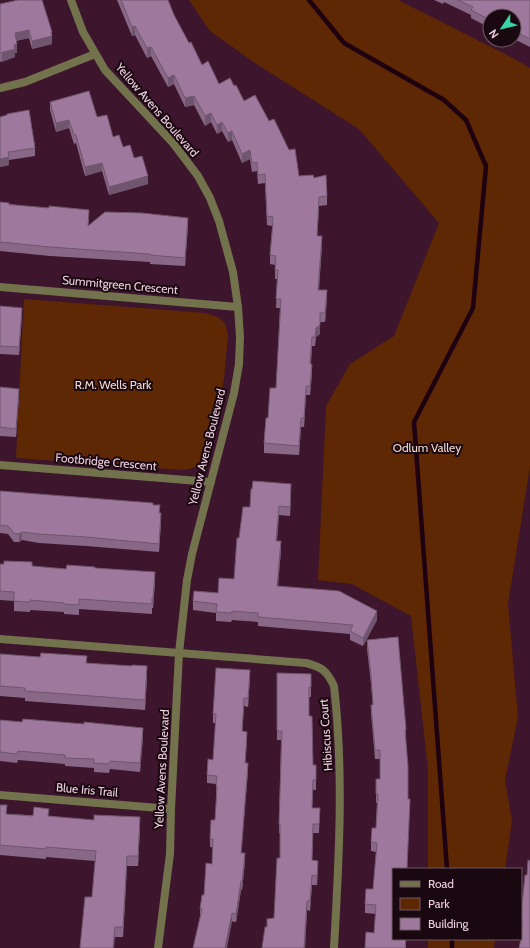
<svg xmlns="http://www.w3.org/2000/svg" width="530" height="948" viewBox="0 0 530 948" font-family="Cabin,sans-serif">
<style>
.green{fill:#5e2804}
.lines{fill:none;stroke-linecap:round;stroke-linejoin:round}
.stream{stroke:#1e0010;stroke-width:4.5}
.street{stroke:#72724d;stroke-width:8}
.wall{fill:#896887}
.shaded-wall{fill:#6f556e}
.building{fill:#9f799d;stroke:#6f556e}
.labels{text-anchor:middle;stroke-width:4;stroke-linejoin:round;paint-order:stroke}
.street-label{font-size:12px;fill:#ecd0dd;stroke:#1a0811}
.park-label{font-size:12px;fill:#f0d8cd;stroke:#1a0811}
</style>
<rect width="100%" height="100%" fill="#3d152c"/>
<g class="green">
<polygon points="189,0 398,0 509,56 530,68 530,466 508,604 518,717 505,780 512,821 505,869 428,869 428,769 411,616 352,584 318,580 326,406 350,364 394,336 439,223 359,129 255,63 210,31"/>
<path d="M24,299L206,313L218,317L225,323L228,335L224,379L220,401L203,460C198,467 192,469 183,470L16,458Z"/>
<polygon points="428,939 495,939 494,948 428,948"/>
</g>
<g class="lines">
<g class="stream">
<polyline points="309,0 344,43 444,100 466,120 486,166 473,308 414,422 447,869"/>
<polyline points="452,939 452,948"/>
</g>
<g class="street">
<polyline points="71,0 83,32 105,70 173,143 198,176 210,198 219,221 233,272 238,307 240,337 239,364 234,393 192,554 187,580 179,653 171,809 170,854 158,948"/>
<polyline points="0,88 25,82 95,54"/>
<polyline points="0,287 238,307"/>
<polyline points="0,465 211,482"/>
<path d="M0,639L306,663C322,667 327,671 334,686C344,773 339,860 334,948"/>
<polyline points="0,795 171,809"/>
</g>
</g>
<g class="wall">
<polygon points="117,0 168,0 174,15 189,43 202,65 219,84 234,86 244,101 269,121 299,176 314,178 327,196 327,205 319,206 317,236 322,245 319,290 327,299 325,322 320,322 320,334 316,337 315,346 312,346 311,364 312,374 310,395 306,395 304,427 301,427 299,455 264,453 264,443 268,418 276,388 280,308 276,308 277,279 275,279 275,265 270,264 270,255 272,231 272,226 267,225 265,183 258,184 257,171 252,172 250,159 242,163 232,140 228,142 222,131 217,134 211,122 205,126 194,105 185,107 174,84 168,87 151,56 147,58 135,35 132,36"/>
<polygon points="434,0 530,0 530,47 516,40 516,36 514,35 514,16 490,16 490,28 471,18 471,15 444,2 443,4"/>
<polygon points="0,4 52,32 52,44 32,49 29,38 16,41 17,53 15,53 15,57 0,62"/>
<polygon points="50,102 97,117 113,137 134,158 148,184 109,195 102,171 85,176 76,143 74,144 69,128 56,132 50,110"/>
<polygon points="0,117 35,148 35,156 9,160 9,165 0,167"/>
<polygon points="0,202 89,218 88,225 188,226 185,266 150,264 150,262 50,256 0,251"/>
<polygon points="0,306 22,316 19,355 0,354"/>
<polygon points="0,387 19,397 16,437 0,436"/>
<polygon points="0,491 153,505 160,513 161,521 159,552 86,546 39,543 22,540 19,542 14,542 8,534 0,533"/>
<polygon points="291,493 290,516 279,515 277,541 281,550 278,586 377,620 363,646 350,640 350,634 258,626 258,622 232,620 231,622 216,621 216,613 193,610 193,601 218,593 234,579 239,538 250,507"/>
<polygon points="0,564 66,569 95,568 155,582 153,608 152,608 152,614 79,609 79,615 64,614 64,612 30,610 30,612 14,611 14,601 0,600"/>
<polygon points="367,640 406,729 406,739 408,799 410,808 393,939 406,939 406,948 365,948 366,932 374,933 376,914 365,913 365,904 373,889 376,852 371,851 371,842 376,828 377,803 376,803 376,779 380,779 380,759 375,759 371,714 371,705 373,705 371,684 367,649"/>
<polygon points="0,654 87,663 147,676 145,710 25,701 25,698 0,696"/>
<polygon points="277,673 311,674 311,697 309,697 309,716 313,765 316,765 316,790 313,790 312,808 320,808 319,833 313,833 312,860 318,870 317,885 312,885 310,911 307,910 305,948 262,948 267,927 274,918 280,858 280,833 279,833 279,824 281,740 277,740"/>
<polygon points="250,678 248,707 244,706 242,731 247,740 245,763 248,771 241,853 245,862 242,890 241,890 236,922 200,917 200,909 212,864 213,847 210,847 210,839 215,820 217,794 216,794 216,784 207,783 207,775 213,760 216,723 213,723 213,714"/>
<polygon points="0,720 143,737 140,772 110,769 109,773 94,772 94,768 65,766 65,764 18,760 17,763 0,761"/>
<polygon points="0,805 7,814 49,816 140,827 138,866 127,866 123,937 115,937 92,897 95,861 46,857 46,859 0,855"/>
</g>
<g class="shaded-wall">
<polygon points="135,26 135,35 132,36 132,27"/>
<polygon points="29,30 29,38 15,41 15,33"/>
<polygon points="52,36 52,44 32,49 32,41"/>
<polygon points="17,44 17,53 15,53 15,57 2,62 2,53 14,45"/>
<polygon points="151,47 151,56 147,58 147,48"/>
<polygon points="174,75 174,84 168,87 168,78"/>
<polygon points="194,96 194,105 185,107 185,98"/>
<polygon points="211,113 211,122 205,126 205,116"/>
<polygon points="69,120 69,128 56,132 56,123"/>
<polygon points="222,122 222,131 217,134 217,125"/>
<polygon points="232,131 232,140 228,142 228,133"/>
<polygon points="250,150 250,159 242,163 242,154"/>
<polygon points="9,157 9,165 0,167 0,159"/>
<polygon points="102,163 102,171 85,176 85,167"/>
<polygon points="148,176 148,184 109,195 109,187"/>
<polygon points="319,197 319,206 317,245 317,236"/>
<polygon points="188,218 188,226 185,266 185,258"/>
<polygon points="322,236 322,245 318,299 318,290"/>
<polygon points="327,290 327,299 325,322 325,313"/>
<polygon points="22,308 22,316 19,355 19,347"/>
<polygon points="320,313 320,334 316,337 315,346 316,328"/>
<polygon points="312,337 312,346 310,374 310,364"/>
<polygon points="312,364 312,374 310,395 310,386"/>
<polygon points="306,386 306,395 304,427 304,418"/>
<polygon points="19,389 19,397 16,437 16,429"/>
<polygon points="301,418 301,427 299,455 299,446"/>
<polygon points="291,484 291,493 290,516 290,507"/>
<polygon points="279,506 279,515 276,550 276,541"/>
<polygon points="161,513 161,521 159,552 159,544"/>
<polygon points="22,532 22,540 19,542 19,534"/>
<polygon points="281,541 281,550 277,595 277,586"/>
<polygon points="155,572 155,582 153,608 153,598"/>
<polygon points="377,611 377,620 363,646 363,638"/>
<polygon points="147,666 147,676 145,710 145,700"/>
<polygon points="250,670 250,678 248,707 248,698"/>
<polygon points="244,698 244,706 242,740 242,731"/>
<polygon points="143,728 143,737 140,772 140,763"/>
<polygon points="247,732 247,740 245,771 245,763"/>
<polygon points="248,763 248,771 241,861 241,853"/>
<polygon points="140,817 140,827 138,866 138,856"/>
<polygon points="245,853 245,862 242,890 242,881"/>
<polygon points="127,856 127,866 123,937 123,927"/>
<polygon points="312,875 312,885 310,911 310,901"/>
<polygon points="241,881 241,890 236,922 236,914"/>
<polygon points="307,901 307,910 305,948 304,948"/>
<polygon points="232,913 232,922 227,948 225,948"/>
<polygon points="115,927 115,937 114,948 113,948"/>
</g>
<g class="building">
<polygon points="18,0 42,0 52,32 51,32 52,36 32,41 29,30 15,33 17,44 14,45 15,49 0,53 0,4"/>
<polygon points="121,0 168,0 174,15 189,43 191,42 202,65 208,61 219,84 230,78 234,86 236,85 244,101 255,95 269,121 274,119 289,150 295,149 299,176 313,175 314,178 326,175 327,196 319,197 317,236 322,236 318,290 327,290 325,313 320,313 320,325 316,328 315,337 312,337 310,364 312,364 310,386 306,386 304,418 301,418 299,446 264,443 266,418 268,418 270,388 276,388 281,299 276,299 278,270 275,270 276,256 270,255 273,222 272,222 273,217 267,216 265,174 258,175 257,162 252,163 250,150 242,154 232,131 228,133 222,122 217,125 211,113 205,116 194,96 185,98 174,75 168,78 151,47 147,48 135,26 132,27"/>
<polygon points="458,0 530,0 530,39 516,32 518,29 514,27 514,16 490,16 490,20 471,10 473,7"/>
<polygon points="89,91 97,117 107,115 113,137 119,135 123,147 130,145 134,158 142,156 148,176 109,187 102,163 85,167 76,135 74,135 69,120 56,123 50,102"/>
<polygon points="29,110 35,148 8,152 9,157 0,159 0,117 7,115 7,114"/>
<polygon points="0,202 9,203 9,205 15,205 49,208 49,206 89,210 88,226 105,212 142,213 188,218 185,258 150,255 150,254 50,247 0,242"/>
<polygon points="0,306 22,308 19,347 0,346"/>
<polygon points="0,387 19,389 16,429 0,427"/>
<polygon points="253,481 291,484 290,507 279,506 276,541 281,541 277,586 339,591 377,611 363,638 350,631 353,625 258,617 258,613 232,611 231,613 216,612 217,604 193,601 194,591 218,593 219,578 234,579 237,538 239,538 243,507 250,507 251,489 252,489"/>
<polygon points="0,491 153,503 153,505 160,505 159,513 161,513 159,544 86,537 39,534 22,532 19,534 14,533 8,526 0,525"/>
<polygon points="4,561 32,562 32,566 66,569 67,565 95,567 95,568 155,572 153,598 152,598 152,604 79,599 79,605 64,604 64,603 30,600 30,602 14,601 14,592 0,591 0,564 4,564"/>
<polygon points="398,637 406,729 405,730 408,766 408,799 410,799 407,869 393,869 393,939 406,939 405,948 365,948 366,932 374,933 376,905 365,904 366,889 373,889 377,843 371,842 372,828 376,828 378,794 376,794 376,779 380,779 380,750 375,750 371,705 373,705 371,675 367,640"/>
<polygon points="41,653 87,656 86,663 132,666 132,665 147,666 145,700 25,691 25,688 0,686 0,654 40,657"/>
<polygon points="216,668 250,670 248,698 244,698 242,731 247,732 245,763 248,763 241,853 245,853 242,881 241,881 236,914 232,913 225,948 193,948 202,909 200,909 202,895 204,895 206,863 212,864 213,839 210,839 211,820 215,820 217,788 217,786 216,785 217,776 207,775 208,759 213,760 216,714 213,714"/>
<polygon points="277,673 311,674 311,687 309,687 309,716 312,716 313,765 316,765 316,780 313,780 312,808 320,808 319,824 313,824 312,860 318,861 317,876 312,875 310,901 307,901 304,948 262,948 265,927 267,927 267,919 274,918 277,858 280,858 280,824 279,824 282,731 277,731"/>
<polygon points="23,719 84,724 84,722 143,728 140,763 110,761 109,764 94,763 94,759 65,758 65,755 18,751 17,754 0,752 0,720 22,722"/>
<polygon points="0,805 7,805 6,814 33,816 34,807 49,809 48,816 94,820 94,815 140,817 138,856 127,856 123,927 115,927 113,948 80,948 85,897 92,897 96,851 46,847 46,849 0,845"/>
<polygon points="528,860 530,861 530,948 519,948 521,939 522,920 521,920 521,915 525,875 527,875"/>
</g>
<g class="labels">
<g class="street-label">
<text transform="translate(157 110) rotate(49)" y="4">Yellow Avens Boulevard</text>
<text transform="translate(120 285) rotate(5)" y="4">Summitgreen Crescent</text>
<text transform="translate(207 447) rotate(-76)" y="4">Yellow Avens Boulevard</text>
<text transform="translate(106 462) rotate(5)" y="4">Footbridge Crescent</text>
<text transform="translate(326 735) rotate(-94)" y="4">Hibiscus Court</text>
<text transform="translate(162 769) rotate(-87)" y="4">Yellow Avens Boulevard</text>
<text transform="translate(87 790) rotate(5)" y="4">Blue Iris Trail</text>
</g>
<g class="park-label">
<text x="113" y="389">R.M. Wells Park</text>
<text x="427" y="452">Odlum Valley</text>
</g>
</g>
<rect x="392" y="868" width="130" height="72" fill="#1a0811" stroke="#6e5863"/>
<rect x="400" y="881" width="20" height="6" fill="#72724d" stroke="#6e5863"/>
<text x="428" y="888" font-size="12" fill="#ecd0dd">Road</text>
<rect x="400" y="898" width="20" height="12" fill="#5e2804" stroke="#6e5863"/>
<text x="428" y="908" font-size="12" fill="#ecd0dd">Park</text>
<rect x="400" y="918" width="20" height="12" fill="#9f799d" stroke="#6e5863"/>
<text x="428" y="928" font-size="12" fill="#ecd0dd">Building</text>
<g transform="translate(502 28) rotate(235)"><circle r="19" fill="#1a0811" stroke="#6e5863"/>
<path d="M0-3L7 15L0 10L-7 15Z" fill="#36d4a7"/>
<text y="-6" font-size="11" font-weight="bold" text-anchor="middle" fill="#ecd0dd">N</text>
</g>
</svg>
